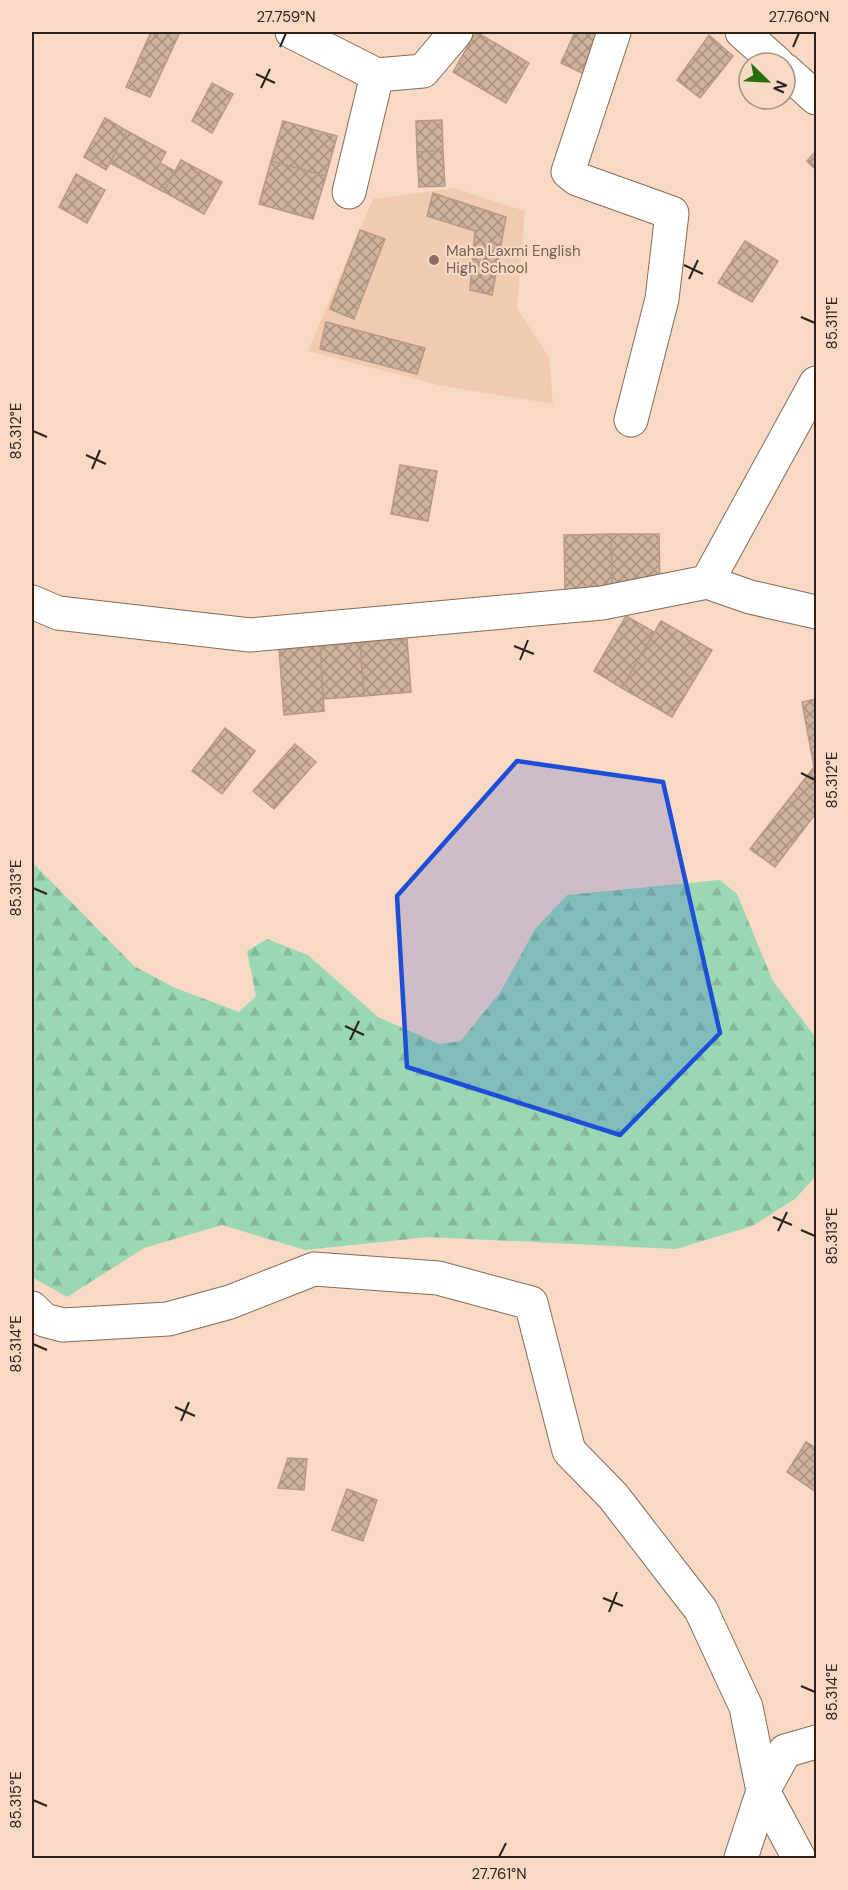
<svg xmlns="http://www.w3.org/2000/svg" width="848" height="1890" viewBox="0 0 848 1890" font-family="'DM Sans',sans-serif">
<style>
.built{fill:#f0cbb1}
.forest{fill:url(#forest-firs)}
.building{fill:url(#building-cross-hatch);stroke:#b79a86;stroke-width:1.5}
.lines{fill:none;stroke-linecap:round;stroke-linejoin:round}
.minor-casing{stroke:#866b58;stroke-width:35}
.minor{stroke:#fff;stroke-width:33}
.marked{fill:#1d4ed8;fill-opacity:0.2;stroke:#1d4ed8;stroke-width:4.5;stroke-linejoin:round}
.ticks{fill:none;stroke:#2d221a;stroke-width:2}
.education-dot{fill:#8d6e63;stroke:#f8d9c4;stroke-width:2}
.labels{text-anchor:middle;stroke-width:4.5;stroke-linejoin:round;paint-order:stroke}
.education-label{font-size:15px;fill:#785e54;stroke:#f8d9c4;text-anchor:start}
.neatline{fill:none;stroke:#2d221a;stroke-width:2}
.ticks-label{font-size:15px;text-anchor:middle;fill:#2d221a}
</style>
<defs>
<pattern id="forest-firs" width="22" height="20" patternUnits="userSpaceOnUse" patternTransform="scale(1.5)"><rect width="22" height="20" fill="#9ad8b3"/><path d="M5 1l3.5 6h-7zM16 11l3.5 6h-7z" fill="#85b999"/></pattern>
<pattern id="building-cross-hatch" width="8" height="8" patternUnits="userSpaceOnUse" patternTransform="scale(1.5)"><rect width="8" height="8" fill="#cfb19c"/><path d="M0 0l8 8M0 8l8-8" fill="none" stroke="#a8907e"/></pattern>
</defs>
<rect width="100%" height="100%" fill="#f8d9c4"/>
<polygon class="built" points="454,188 525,211 517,308 549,357 553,404 438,385 308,351 373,199"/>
<polygon class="forest" points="32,862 134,966 173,987 239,1012 256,996 247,951 267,939 308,955 378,1017 439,1044 461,1041 501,991 535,929 567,895 720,880 737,894 773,981 816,1038 816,1176 795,1199 752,1226 676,1249 429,1237 305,1250 222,1225 144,1248 67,1297 32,1277"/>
<g class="building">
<polygon points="151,32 180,32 150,97 126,87"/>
<polygon points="476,32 529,63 506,103 453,72"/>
<polygon points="575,32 602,32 586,75 561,63"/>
<polygon points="709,35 733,56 700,98 677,80"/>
<polygon points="212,83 233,94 212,133 192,121"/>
<polygon points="105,118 127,131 106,170 84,157"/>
<polygon points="442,120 443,151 417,152 416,121"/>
<polygon points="283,121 337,136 326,176 271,161"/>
<polygon points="127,131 166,152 160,163 175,171 164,192 110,163"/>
<polygon points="443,151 445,186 419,187 417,152"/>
<polygon points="816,151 816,170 807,161"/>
<polygon points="181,160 222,182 204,214 164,192"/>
<polygon points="271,161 326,176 313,219 259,204"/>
<polygon points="76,174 105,190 87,223 59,207"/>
<polygon points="433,193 506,217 492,295 470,290 475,231 427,216"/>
<polygon points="360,230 385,239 354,319 330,309"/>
<polygon points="745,241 778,261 752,302 718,283"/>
<polygon points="326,322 425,348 417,374 320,349"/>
<polygon points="400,465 437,471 428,521 391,514"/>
<polygon points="611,534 659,534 660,591 612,591"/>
<polygon points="611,534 612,591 565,592 564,535"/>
<polygon points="626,616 654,632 622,688 594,671"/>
<polygon points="661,621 712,650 672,717 622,688"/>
<polygon points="407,639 411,692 364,696 360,643"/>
<polygon points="360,643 364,696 323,699 320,646"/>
<polygon points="320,646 324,711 284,715 279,649"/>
<polygon points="816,699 816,813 775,867 750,849 814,767 802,702"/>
<polygon points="225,728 255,751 222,794 192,771"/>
<polygon points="295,744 316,762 274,809 253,791"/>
<polygon points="806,1442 816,1448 816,1492 787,1472"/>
<polygon points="288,1458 307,1459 304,1490 278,1488"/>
<polygon points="347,1489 377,1500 363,1541 332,1530"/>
</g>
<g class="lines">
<g class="minor-casing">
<g id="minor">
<polyline points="292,32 377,75"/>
<polyline points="614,32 568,172 577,179 672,213 662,299 631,420"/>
<polyline points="742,32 777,63"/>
<polyline points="785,70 816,98"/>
<polyline points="349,192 377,75 423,71 456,32"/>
<polyline points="707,582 750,597 816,612"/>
<polyline points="32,602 58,613 250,635 602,603 707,582 816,383"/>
<polyline points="32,1308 44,1320 63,1325 168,1319 230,1302 314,1269 438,1278 531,1303 569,1451 613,1496 701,1610 746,1707 763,1791 799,1858"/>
<polyline points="741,1858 763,1791 785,1751 816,1742"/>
</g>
</g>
<use href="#minor" class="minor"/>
</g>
<path class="marked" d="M517,761L663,782L720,1033L620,1135L407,1067L397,896Z"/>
<path class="ticks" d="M280,47L286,33M793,47L799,33M256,74L275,83M261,88L270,69M684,265L703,274M689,279L698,260M801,317L815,323M33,431L47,437M86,455L106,464M92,469L100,450M514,646L534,654M520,660L528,640M801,773L815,780M33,888L47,894M345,1026L364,1035M350,1040L359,1021M773,1217L792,1225M801,1230L815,1236M778,1231L787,1212M33,1344L47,1350M175,1407L195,1416M181,1421L189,1402M603,1598L623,1606M609,1612L617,1592M801,1686L815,1692M33,1800L47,1806M499,1857L506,1843"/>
<circle class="education-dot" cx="434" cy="260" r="6"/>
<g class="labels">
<g class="education-label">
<text x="446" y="256">Maha Laxmi English<tspan x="446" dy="17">High School</tspan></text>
</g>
</g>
<rect width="848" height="1890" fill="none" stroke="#f8d9c4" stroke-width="66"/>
<g transform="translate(767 81) rotate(114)"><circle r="28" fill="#f8d9c4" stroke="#a79080" stroke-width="1.5"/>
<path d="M0-4.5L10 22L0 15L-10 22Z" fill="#276d08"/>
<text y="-9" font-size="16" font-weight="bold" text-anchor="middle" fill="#2d221a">N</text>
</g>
<rect x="33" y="33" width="782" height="1824" class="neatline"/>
<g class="ticks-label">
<text x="286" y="22">27.759°N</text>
<text x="799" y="22">27.760°N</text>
<text transform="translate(832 323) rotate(-90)" y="5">85.311°E</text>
<text transform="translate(16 431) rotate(-90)" y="5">85.312°E</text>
<text transform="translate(832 780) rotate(-90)" y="5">85.312°E</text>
<text transform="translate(16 888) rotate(-90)" y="5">85.313°E</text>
<text transform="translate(832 1236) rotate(-90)" y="5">85.313°E</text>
<text transform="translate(16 1344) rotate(-90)" y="5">85.314°E</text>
<text transform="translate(832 1692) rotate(-90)" y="5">85.314°E</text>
<text transform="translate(16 1800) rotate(-90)" y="5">85.315°E</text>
<text x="499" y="1879">27.761°N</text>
</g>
</svg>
